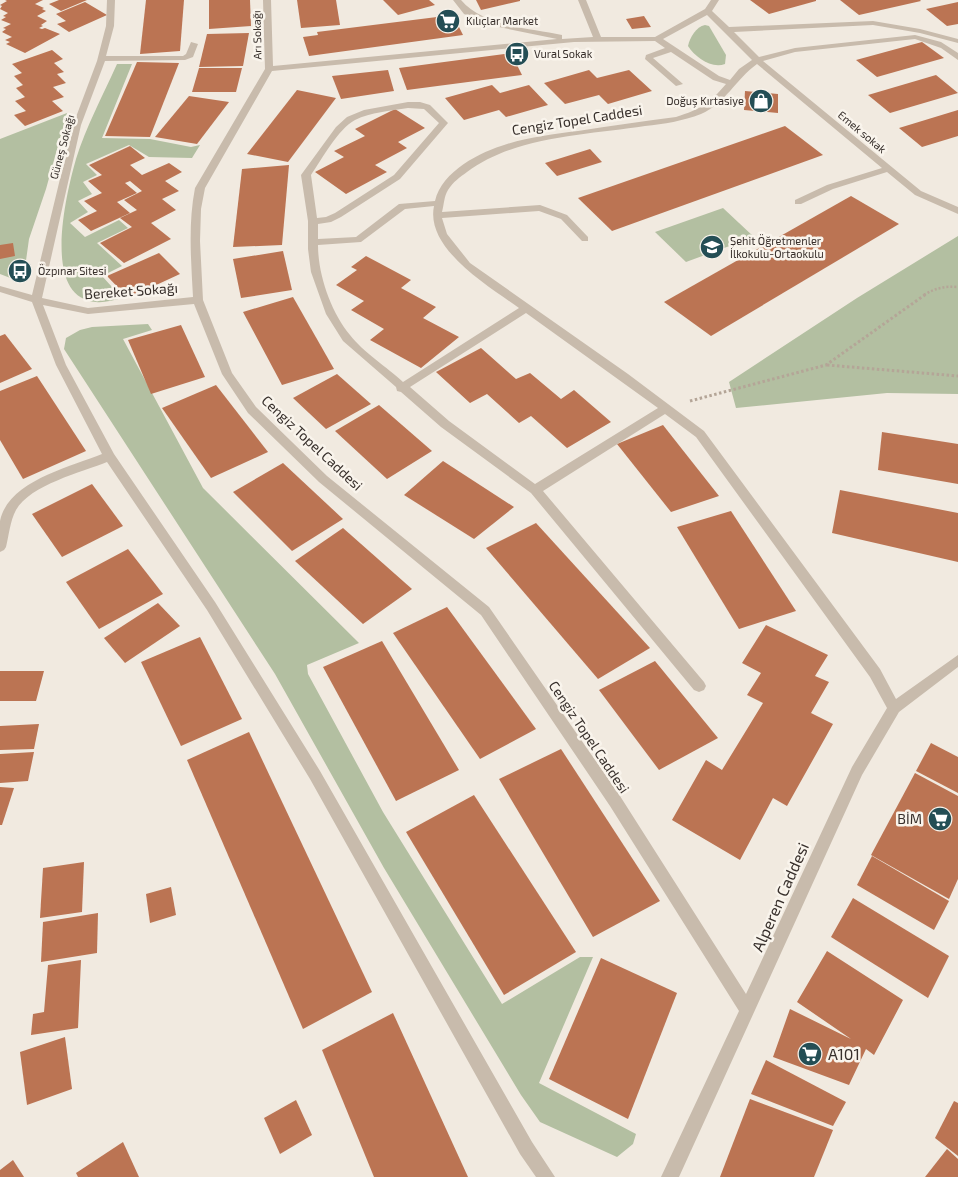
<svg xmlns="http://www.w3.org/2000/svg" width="958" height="1177" viewBox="0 0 958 1177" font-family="'Exo 2',sans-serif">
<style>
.green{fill:#b3bfa1}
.building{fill:#bb7453}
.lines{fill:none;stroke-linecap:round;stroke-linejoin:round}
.path-far1{stroke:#b4a597;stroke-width:2.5;stroke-dasharray:2 2;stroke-linecap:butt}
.path{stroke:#b4a597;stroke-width:3;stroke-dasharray:2.5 2.5;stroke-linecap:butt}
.minor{fill:#c8bbac;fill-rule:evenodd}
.labels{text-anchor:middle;stroke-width:5;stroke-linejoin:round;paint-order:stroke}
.far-poi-label{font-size:11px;fill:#372f2b;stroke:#f9f4ec;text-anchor:start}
.far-street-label{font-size:11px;fill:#372f2b;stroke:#f9f4ec}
.street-label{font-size:14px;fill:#372f2b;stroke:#f9f4ec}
.poi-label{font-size:14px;fill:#372f2b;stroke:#f9f4ec;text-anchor:end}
.near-street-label{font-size:16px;fill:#372f2b;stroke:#f9f4ec}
.near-poi-label{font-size:16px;fill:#372f2b;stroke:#f9f4ec;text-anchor:start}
</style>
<rect width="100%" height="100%" fill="#f1eae0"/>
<g class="green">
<path d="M705,25L709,26L726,55L725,64C711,69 695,57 688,46C690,37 696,27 705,25Z"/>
<path d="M117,64H132L102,138L150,139L191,147L200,145L192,158L149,157L129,145L86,164L97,175L83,182L92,194L78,201L88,212L70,223L85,237L119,220L128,228L97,243L122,266L102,276L122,298C114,300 104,303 96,302C40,298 67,191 76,159C86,127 103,95 117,64Z"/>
<polygon points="67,113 46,189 29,239 24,275 13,279 0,274 0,139"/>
<polygon points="723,208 754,237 686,262 655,232"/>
<polygon points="958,236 958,394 887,393 736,408 729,382 857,298"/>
<polygon points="148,324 152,330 123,339 203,488 359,643 307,665 308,674 383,812 502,1004 580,957 593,957 539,1083 636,1134 633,1144 617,1157 540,1122 521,1095 384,868 275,674 64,349 66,338 80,330 92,327"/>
</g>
<g class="building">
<polygon points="5,0 43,0 35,4 44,8 42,9 46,11 37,16 47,21 41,25 43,26 39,28 42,29 45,28 60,34 25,53 6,44 10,42 5,40 12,37 2,32 6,29 3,28 11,24 1,20 6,17 3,16 8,13 0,9 2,6 0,5 7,1"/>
<polygon points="59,0 87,0 61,11 49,4"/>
<polygon points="146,0 184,0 180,51 140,54"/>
<polygon points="209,0 250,0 251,26 209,29"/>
<polygon points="297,0 336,0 340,25 301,28"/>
<polygon points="383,0 429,0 435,5 398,15"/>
<polygon points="476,0 520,0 520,1 481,10"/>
<polygon points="750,0 816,0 816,1 769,14"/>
<polygon points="840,0 920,0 921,1 859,15"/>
<polygon points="85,2 107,15 69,32 57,24 66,21 56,14"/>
<polygon points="958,2 958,24 947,26 926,9"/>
<polygon points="453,15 463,35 309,56 303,37 318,35 317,32"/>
<polygon points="644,16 651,27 632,29 626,19"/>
<polygon points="249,33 243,66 199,67 207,34"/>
<polygon points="922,42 944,58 877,77 856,60"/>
<polygon points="52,50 63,59 54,63 64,72 57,74 66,83 53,87 64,97 52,101 63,111 25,126 14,115 26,111 15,101 25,97 16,88 23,85 14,76 22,73 12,64"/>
<polygon points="511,53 522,75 407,90 399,68"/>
<polygon points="137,62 179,63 150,137 105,136"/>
<polygon points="199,68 242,68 236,92 192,92"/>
<polygon points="388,70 394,91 341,99 332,76"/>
<polygon points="589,70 597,78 629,70 652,91 608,104 599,95 565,104 544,83"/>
<polygon points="936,75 958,93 890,113 868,95"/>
<polygon points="492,85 500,93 529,85 548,105 506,117 499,110 464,120 445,98"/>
<polygon points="297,90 336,98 288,162 247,154"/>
<polygon points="745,91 778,94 778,113 744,110"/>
<polygon points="189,96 229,102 197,144 155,137"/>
<polygon points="395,109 425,128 398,142 407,148 375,165 387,172 346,194 315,172 344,157 334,151 365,136 355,129"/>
<polygon points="958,110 958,136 922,147 899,128"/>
<polygon points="785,126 823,155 612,231 578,198"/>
<polygon points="130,146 145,158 130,165 142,175 169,163 182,172 165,181 179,191 162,199 176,210 151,223 171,239 124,263 100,243 132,227 120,218 137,210 124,200 142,191 130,181 125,183 137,193 117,202 130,213 91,231 78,220 97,211 84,201 102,193 88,181 102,175 89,165"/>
<polygon points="590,149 602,162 557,176 545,163"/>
<polygon points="289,165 282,245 233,247 242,169"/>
<polygon points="851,196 899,224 711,336 664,302"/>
<polygon points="13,243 15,256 0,259 0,245"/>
<polygon points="283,251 292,290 241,298 233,259"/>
<polygon points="159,253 180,274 128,298 107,276"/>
<polygon points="366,256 411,280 401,288 436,307 423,318 459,337 421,368 370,340 384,329 351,310 364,301 336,285 357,270 351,267"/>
<polygon points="293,297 334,369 282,385 243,312"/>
<polygon points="181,325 205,377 151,394 128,340"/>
<polygon points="5,334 32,369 0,383 0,336"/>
<polygon points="481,348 516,379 530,373 561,399 574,390 611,422 567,448 531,416 519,423 487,394 470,403 436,372"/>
<polygon points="337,374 371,404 326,429 293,398"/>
<polygon points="37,376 86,451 23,479 0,440 0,391"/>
<polygon points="216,385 268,452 211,478 162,408"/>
<polygon points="379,405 432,451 387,479 335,431"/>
<polygon points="663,425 719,496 671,512 617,444"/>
<polygon points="882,432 958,444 958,484 878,470"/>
<polygon points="443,461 514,507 474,539 404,495"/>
<polygon points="283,463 343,519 292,551 233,492"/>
<polygon points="92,484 123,526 62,557 32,514"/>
<polygon points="840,490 958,513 958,562 832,533"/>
<polygon points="731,511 796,611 739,629 677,527"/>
<polygon points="536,523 650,648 598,679 486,548"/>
<polygon points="343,528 412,589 363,624 295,561"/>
<polygon points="128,549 163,594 99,629 66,582"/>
<polygon points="158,603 180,626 125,663 104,638"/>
<polygon points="447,607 536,729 480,759 393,633"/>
<polygon points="766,625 828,655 815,676 829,682 811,713 833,724 787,806 773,798 740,860 672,820 706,760 722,770 763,703 747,695 761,673 742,663"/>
<polygon points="200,637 242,719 181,746 141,662"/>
<polygon points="382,641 459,770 396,801 323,667"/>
<polygon points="655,661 718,738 659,770 599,690"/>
<polygon points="0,671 44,671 36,701 0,701"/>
<polygon points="39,724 34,749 0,750 0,726"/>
<polygon points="249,732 372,992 303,1029 187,760"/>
<polygon points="931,743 958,757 958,793 916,771"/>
<polygon points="561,749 660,901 593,937 499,779"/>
<polygon points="34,752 28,781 0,783 0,754"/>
<polygon points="915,773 958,796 958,879 949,899 871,855"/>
<polygon points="0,787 14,788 2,825 0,825"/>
<polygon points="474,795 576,952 504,995 406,832"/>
<polygon points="872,856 949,901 934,930 857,885"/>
<polygon points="84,862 82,912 40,918 43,868"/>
<polygon points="171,887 176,915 150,923 146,894"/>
<polygon points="853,898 949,956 928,998 831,937"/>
<polygon points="98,913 97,953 41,962 43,922"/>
<polygon points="827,951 903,1000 874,1055 866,1049 849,1085 773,1057 790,1009 851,1039 797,1002"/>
<polygon points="601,958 677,993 628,1119 549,1079"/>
<polygon points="81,960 78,1028 31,1035 33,1014 44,1012 48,965"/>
<polygon points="393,1013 468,1177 374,1177 322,1050"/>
<polygon points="65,1037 72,1089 27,1105 20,1052"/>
<polygon points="766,1060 846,1102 833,1126 751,1094"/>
<polygon points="750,1099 833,1130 814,1177 720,1177"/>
<polygon points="296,1100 312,1135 280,1154 264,1118"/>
<polygon points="954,1101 958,1103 958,1156 935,1138"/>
<polygon points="123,1142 139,1177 78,1177 76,1173"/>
<polygon points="947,1149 958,1159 958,1177 925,1177"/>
<polygon points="13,1160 24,1177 0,1177 0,1170"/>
</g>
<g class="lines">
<path class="path-far1" d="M924,295C935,288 945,286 958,287"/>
<g class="path">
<polyline points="827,365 958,376"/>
<polyline points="690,401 826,365 926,294"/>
</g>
<path class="minor" d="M107,0H115L114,26L106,56H183L186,54L191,42L198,44L193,57L185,60L105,61L81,125L42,298L88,308L193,297C191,260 188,224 195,188L265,69L263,0H271L273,66L557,39L494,26L464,14L453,0H461C484,27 529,28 562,35V39L593,37L578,0H586L601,37H655L705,9L711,0H719L712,11L729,27L873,21L920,29L958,39V43L920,33L873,25L734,32L759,57L795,48L915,35L941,42L958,53V60L941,48L915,39L795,52L763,61L921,191L958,207V214L915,195L887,172L833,189L801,204H795V200L827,185L882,168L757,64C736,79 725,104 701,114C683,121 664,124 645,126C587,135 515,136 467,172C460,177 453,182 448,190C444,196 444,205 442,212L540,205L567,215L588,237V241H582L561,219L539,211L442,218L447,234L470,263L628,374L704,431L880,669L896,699L958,655V667L899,712L862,775L679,1177H661L739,1011L610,806L481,615L319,482L248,413L222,374L194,304L88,314L43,305L66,365L114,454L215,602L320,771L532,1142L555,1177H536L520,1154L310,779L207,610L107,462C82,472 30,485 16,510C10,521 9,535 6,547L4,550L0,552C0,542 0,531 0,521C8,481 70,467 102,454L56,365L32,302L0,292V286L32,295L73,125L97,61L106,26ZM707,15L752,60L739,69L730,80L719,76L663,39ZM655,41L665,48L646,55L645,59L676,86L683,84L653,58L671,52L713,80L726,84C709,104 701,109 676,117C643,121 610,126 578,131C554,134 530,137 507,144C480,152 442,171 435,201L399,204L356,237L318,239V224L331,222L341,217L400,179L448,123L430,105L420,102H408L364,110L347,117L336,127L301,175L308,221V249L311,272L326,314L343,341L396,387L397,391L401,392L441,427L531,493L694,690L699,692L704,690L706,686L704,682L543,491L665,414L696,437L870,677L887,708L852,767L746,994L620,796L489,607L327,476L256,407L232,373L203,300L200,241L201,209L205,188L272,71L574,42ZM408,108L424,109L439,123L394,175L335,213L326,217L317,218L311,175C322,159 338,129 355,120C371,112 390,111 408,108ZM434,206C425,249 490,287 519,308L403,382C388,368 362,351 350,335C331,312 318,275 318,245L361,242L405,209ZM526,313L658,408L535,484L449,421L410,387Z"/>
</g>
<defs>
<g id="supermarket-disc" transform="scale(1.25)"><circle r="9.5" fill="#244e55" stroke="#f9f4ec"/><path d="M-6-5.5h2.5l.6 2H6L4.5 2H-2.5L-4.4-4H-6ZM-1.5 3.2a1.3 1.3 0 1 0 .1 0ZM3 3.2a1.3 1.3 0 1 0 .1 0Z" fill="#fff"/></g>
<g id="bus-disc" transform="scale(1.25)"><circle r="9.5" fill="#244e55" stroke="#f9f4ec"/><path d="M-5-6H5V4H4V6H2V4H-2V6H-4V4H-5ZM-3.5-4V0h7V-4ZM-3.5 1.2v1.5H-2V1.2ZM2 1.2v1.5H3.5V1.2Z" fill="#fff"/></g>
<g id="shop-disc" transform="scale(1.25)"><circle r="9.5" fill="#244e55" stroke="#f9f4ec"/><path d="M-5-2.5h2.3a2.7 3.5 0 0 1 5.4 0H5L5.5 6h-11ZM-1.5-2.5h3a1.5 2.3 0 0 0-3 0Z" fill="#fff"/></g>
<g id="school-disc" transform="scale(1.25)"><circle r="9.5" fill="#244e55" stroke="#f9f4ec"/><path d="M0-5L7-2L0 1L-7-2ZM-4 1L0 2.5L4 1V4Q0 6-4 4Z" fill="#fff"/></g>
</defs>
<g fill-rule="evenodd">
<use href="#supermarket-disc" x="448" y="21"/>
<use href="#bus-disc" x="517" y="54"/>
<use href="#shop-disc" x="761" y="101"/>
<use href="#school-disc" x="712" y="247"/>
<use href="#bus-disc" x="20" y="271"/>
<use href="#supermarket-disc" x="940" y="819"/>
<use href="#supermarket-disc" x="810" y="1054"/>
</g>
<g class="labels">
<g class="far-poi-label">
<text x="466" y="25">Kılıçlar Market</text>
<text x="534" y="58">Vural Sokak</text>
<text x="744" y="105" text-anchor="end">Doğuş Kırtasiye</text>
<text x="730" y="245">Şehit Öğretmenler<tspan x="730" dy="13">İlkokulu-Ortaokulu</tspan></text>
<text x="38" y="275">Özpınar Sitesi</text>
</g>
<g class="far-street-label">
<text transform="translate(257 35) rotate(-91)" y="4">Arı Sokağı</text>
<text transform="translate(862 132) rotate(40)" y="4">Emek sokak</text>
<text transform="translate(62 147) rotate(-75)" y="4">Güneş Sokağı</text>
</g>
<g class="street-label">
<text transform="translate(577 120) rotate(-9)" y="5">Cengiz Topel Caddesi</text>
<text transform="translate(131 291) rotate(-4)" y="5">Bereket Sokağı</text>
<text transform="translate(312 443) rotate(43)" y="5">Cengiz Topel Caddesi</text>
<text transform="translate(589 737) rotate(56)" y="5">Cengiz Topel Caddesi</text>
</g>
<g class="poi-label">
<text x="922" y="824">BİM</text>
</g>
<g class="near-street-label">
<text transform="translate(780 897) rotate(-66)" y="6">Alperen Caddesi</text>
</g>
<g class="near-poi-label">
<text x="828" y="1060">A101</text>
</g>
</g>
</svg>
